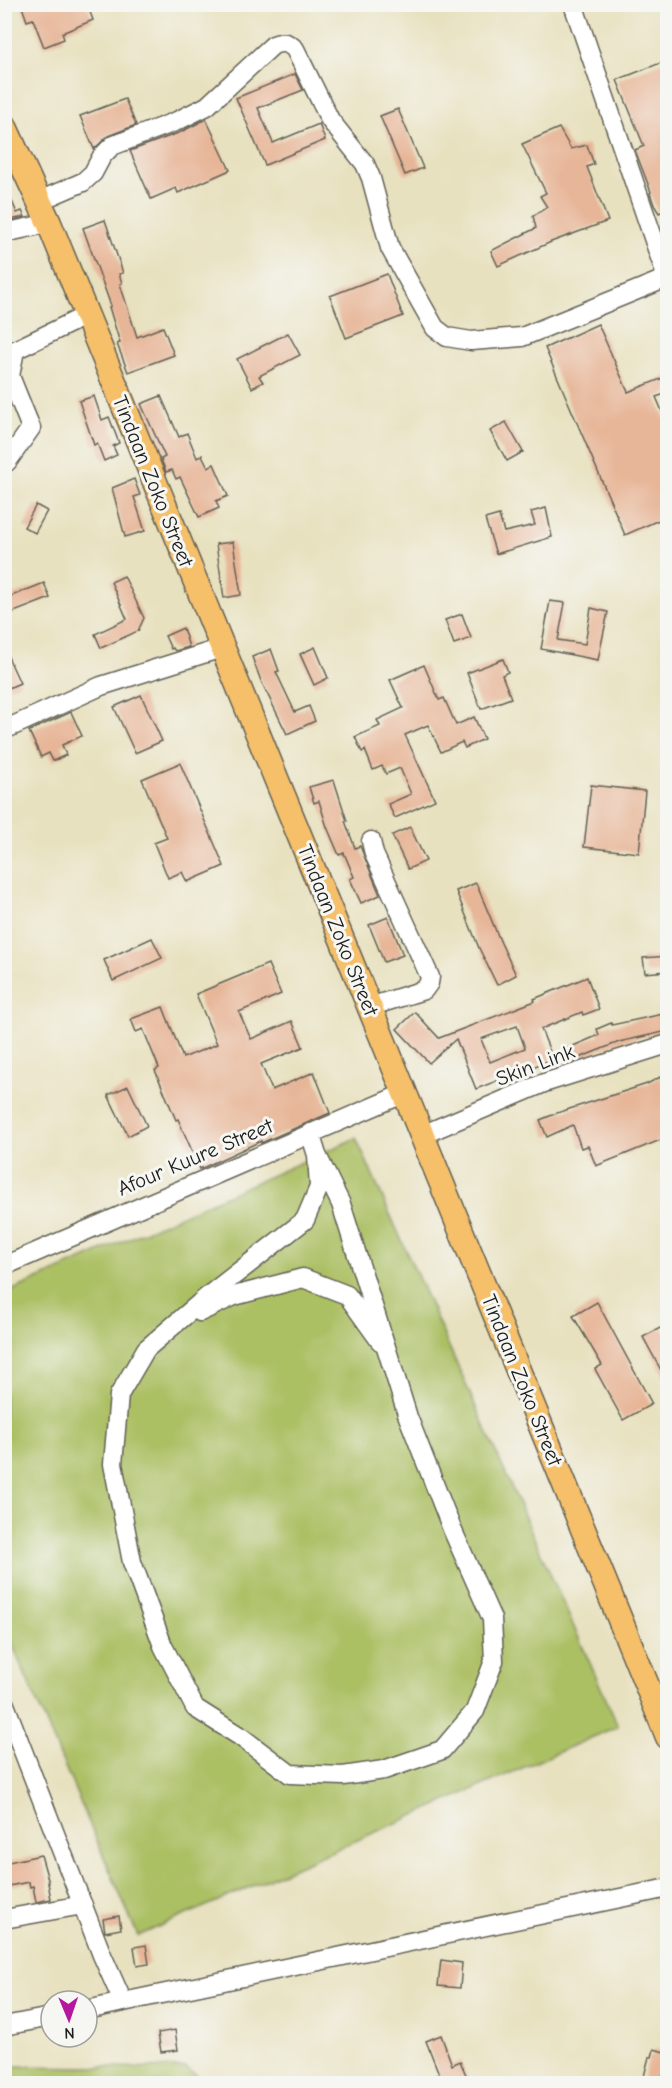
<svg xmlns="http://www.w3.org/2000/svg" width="672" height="2088" viewBox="0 0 672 2088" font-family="'Comic Neue',sans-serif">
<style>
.green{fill:#abbf63;stroke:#646e40;stroke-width:1.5}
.building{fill:#e7b597;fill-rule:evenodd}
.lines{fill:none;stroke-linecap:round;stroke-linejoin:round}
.minor-casing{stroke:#636155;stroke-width:21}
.major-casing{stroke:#636155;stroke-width:27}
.minor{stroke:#fff;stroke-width:18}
.major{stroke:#f6c06b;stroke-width:24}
.labels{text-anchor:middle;stroke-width:6;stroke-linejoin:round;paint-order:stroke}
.street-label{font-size:21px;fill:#1c1c1c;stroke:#f6f6f2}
</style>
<rect width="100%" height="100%" fill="#f6f6f2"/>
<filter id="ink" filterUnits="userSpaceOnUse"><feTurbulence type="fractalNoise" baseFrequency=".0167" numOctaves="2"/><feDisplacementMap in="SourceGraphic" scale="12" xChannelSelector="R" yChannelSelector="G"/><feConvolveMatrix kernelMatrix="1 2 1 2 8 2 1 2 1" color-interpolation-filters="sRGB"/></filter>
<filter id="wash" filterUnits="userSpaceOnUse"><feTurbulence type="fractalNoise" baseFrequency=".008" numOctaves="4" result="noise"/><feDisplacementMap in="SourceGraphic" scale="24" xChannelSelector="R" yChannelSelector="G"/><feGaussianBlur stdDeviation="1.35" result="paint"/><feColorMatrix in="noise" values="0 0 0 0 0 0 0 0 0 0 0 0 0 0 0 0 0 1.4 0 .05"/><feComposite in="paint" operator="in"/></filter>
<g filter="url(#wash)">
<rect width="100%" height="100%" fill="#e8e1bf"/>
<g class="green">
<polygon points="356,1138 618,1726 138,1936 5,1628 4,1294"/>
<polygon points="5,2066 186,2068 209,2083 5,2083"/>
</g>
<g id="blocks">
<g class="building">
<polygon points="21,4 87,4 93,20 62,33 64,39 44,47 33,19 27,21"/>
<polygon points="668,60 668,209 659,213 654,205 650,193 651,192 635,150 644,146 617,80"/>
<polygon points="295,74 303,90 258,108 273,143 319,124 325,140 265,165 236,98"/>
<polygon points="125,99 136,125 108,136 94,149 80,116"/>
<polygon points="398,109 423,168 405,175 380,116"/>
<polygon points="206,119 230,170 178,193 176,188 151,199 130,151 181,132"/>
<polygon points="559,128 571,149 587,145 594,164 587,167 608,221 551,242 498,266 491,251 536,228 533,216 547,207 540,196 546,193 522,144"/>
<polygon points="4,183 17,213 22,211 25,217 4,221"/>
<polygon points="105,220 123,273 119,274 122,283 120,284 137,337 163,327 174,355 128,372 117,344 120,343 109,307 111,306 83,228"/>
<polygon points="387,274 403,316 346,338 330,296"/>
<polygon points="598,324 628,392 668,376 668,393 656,397 668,425 668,516 625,535 545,348"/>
<polygon points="288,333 300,355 259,376 263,382 252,388 237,359"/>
<polygon points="94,396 102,420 109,417 119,443 113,446 117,455 104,461 97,443 94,445 79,401"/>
<polygon points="161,396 179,437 187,433 197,458 202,455 208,467 214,464 228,496 216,501 219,508 199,517 180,477 176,479 172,470 166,472 161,459 165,457 141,404"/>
<polygon points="506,422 523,452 507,461 490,431"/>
<polygon points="134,479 140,495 134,497 145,531 125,537 112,488"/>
<polygon points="36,505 47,511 35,533 24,527"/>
<polygon points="546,508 552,537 496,554 485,519 499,515 504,532 535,525 531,512"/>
<polygon points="233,542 241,595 224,598 216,544"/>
<polygon points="124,576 144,618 138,631 101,648 95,634 127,619 111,582"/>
<polygon points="44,583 50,598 4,616 4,599"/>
<polygon points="550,601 565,603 558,640 585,644 591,608 608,612 598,660 541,649"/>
<polygon points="462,614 471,638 454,644 445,620"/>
<polygon points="183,628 189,647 175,651 173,648 171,649 165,636"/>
<polygon points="315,647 328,678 314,685 300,654"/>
<polygon points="4,648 20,683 4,690"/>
<polygon points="271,649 279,671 276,672 295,712 309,706 315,721 287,734 261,681 252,657"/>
<polygon points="503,659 508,672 502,675 511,698 481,709 467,673"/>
<polygon points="424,665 439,700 444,698 456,725 474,717 484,739 465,748 462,742 441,752 428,725 405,735 435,800 395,818 388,804 411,794 400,768 386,774 382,766 373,770 365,750 362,752 355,737 380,726 377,720 403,708 390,680"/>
<polygon points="141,695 162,741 135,753 114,707"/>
<polygon points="71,712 82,736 62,745 66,755 53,761 49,753 41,757 29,731"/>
<polygon points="180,763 224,866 187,882 182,872 168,878 154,843 167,838 142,779"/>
<polygon points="334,780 347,821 345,821 355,848 360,846 380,895 361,903 350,879 354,877 344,853 339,855 327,827 319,801 314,803 309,787"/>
<polygon points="591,785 645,791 639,853 584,847"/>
<polygon points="410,827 426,861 408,869 392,835"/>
<polygon points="476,883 501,943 516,975 497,985 479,948 456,891"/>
<polygon points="388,917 403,955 384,962 369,925"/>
<polygon points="152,938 162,958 113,981 104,960"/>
<polygon points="668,956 668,971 645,973 643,958"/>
<polygon points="268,964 281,994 239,1012 251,1039 292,1021 303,1047 261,1064 272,1090 314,1072 330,1113 261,1143 261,1141 200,1169 178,1119 176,1120 155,1070 159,1068 143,1029 136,1032 131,1019 163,1007 183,1058 217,1044 196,994"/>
<path d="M587,977L599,1009L583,1015L582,1012L541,1029L553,1059L476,1089L456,1039L429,1063L397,1029L415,1012L439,1038L535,1001L534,999ZM517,1026L525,1048L490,1062L481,1039Z"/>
<polygon points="668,1013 668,1031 619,1042 564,1064 559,1052 599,1035 597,1029 611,1023 612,1025"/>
<polygon points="660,1077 668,1097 668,1137 596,1166 588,1146 581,1148 573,1125 547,1137 540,1120 557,1113 647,1084"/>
<polygon points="128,1086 147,1126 128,1136 108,1095"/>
<polygon points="597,1302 652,1404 623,1420 595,1369 602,1365 573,1316"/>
<polygon points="662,1327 668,1337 668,1383 643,1337"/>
<polygon points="41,1855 49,1883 48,1883 51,1899 36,1902 33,1886 30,1887 29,1882 4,1887 4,1863"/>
<polygon points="119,1916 121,1929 105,1932 103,1919"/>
<polygon points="146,1945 149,1964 137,1966 134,1947"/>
<polygon points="441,1960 462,1963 460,1988 438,1986"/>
<polygon points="175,2030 178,2050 161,2052 158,2033"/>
<polygon points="441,2035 452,2065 460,2061 470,2084 421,2084 439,2074 426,2041"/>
<polygon points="654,2049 668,2053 668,2076 663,2075 662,2084 642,2084 649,2057 652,2057"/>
</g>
</g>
</g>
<g filter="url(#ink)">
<use href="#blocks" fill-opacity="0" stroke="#636155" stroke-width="1.5"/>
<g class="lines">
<g class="minor-casing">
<g id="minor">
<polyline points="573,4 668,281"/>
<path d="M39,201L83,182L93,173L102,156L112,146L177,121L207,106L273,45C283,41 287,42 295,49L330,120L365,164L371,178L390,248L435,328L447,337L471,341L522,337L667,278"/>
<polyline points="4,233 49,223"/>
<polyline points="4,379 10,376 15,350 85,316"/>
<polyline points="7,462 31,428 10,376"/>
<polyline points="4,730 101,686 222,648"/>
<polyline points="369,1007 424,990 429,983 430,977 374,854 371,841"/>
<polyline points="310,1133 317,1155 319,1187 305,1220 209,1295 146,1349 119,1395 113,1464 132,1562 163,1646 195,1708 241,1737 290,1774 343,1776 384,1770 442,1750 475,1711 494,1661 492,1619 452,1529 408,1417 341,1204 317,1155"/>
<polyline points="422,1135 544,1083 668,1044"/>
<polyline points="4,1266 405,1093"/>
<polyline points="200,1312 234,1296 303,1278 347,1295 380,1341"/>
<polyline points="4,1702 102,1955 123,2002 668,1888"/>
<polyline points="4,1919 83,1905"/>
<polyline points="87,2010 123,2002"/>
<polyline points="4,2026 51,2017"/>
</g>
</g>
<g class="major-casing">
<polyline id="major" points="4,125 49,223 668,1737"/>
</g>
<use href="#minor" class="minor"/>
<use href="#major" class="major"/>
</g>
</g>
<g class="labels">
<g class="street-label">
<text transform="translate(153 481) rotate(68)" y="7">Tindaan Zoko Street</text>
<text transform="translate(338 930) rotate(68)" y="7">Tindaan Zoko Street</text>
<text transform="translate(535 1065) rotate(-21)" y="7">Skin Link</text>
<text transform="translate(195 1157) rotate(-23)" y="7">Afour Kuure Street</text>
<text transform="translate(522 1380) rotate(68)" y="7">Tindaan Zoko Street</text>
</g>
</g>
<rect width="672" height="2088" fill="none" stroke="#f6f6f2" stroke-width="24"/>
<g transform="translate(69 2019) rotate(178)"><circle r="28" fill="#f6f6f2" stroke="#9f9f9c" stroke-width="1.5"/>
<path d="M0-4.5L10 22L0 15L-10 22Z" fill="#b5179e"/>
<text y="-9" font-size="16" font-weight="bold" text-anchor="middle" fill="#1c1c1c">N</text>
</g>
</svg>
